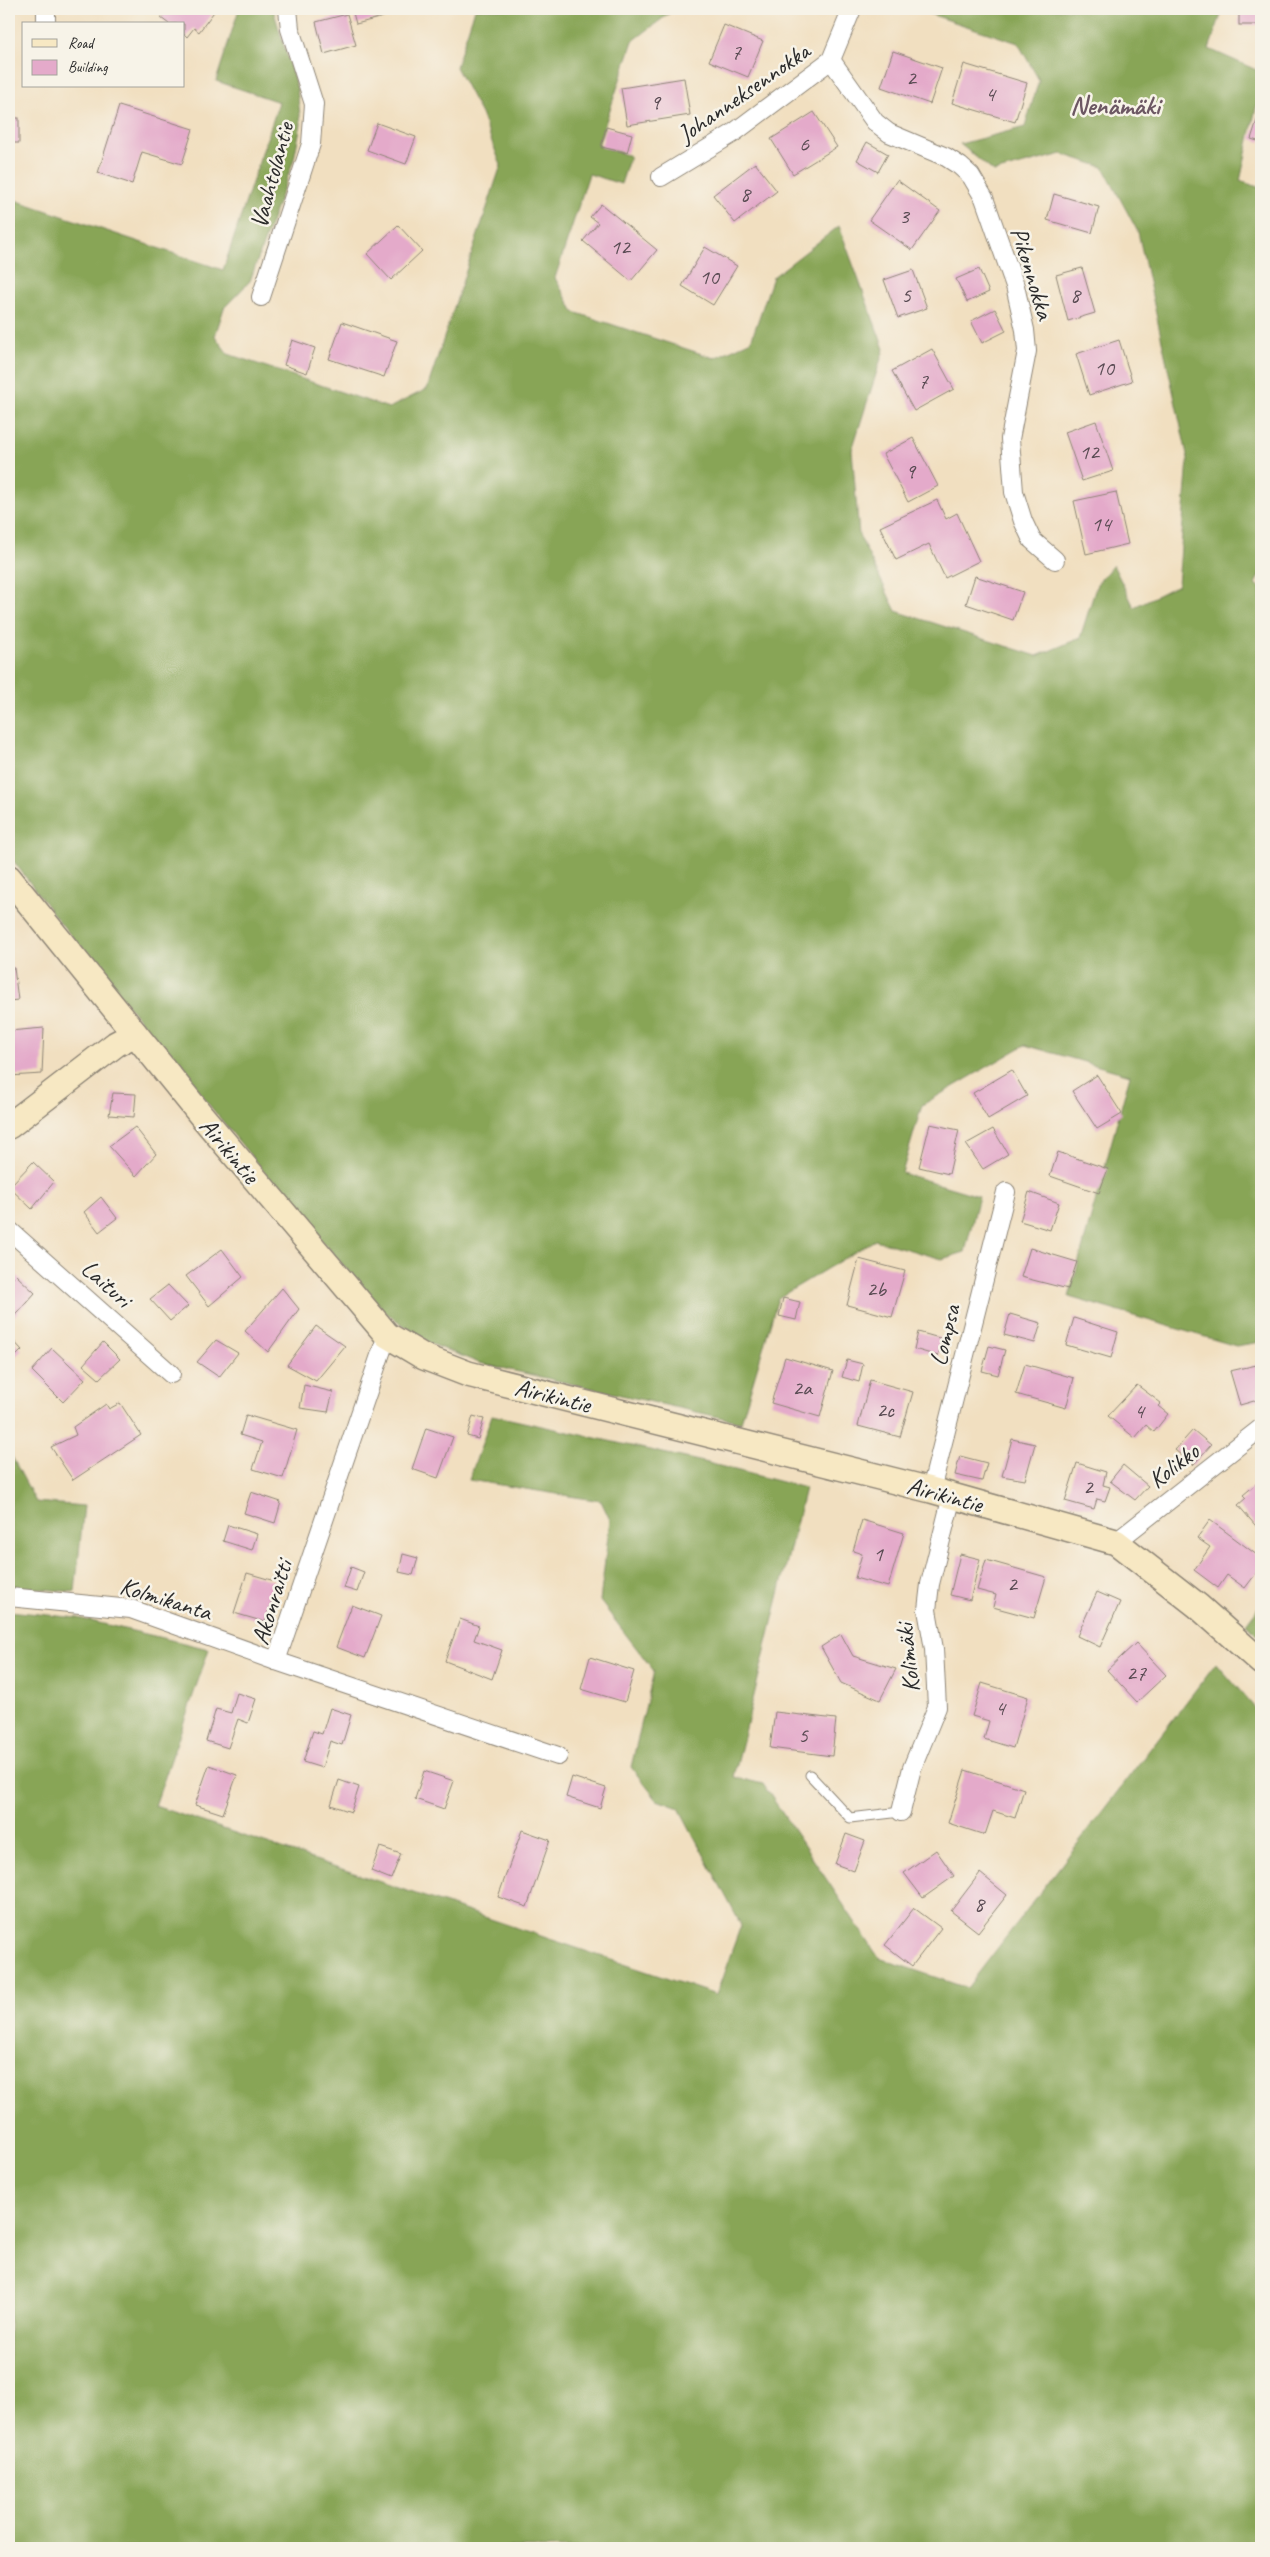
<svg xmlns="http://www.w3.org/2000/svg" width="1270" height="2557" viewBox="0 0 1270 2557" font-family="Caveat,sans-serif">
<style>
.forest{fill:#88a557;stroke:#5a6841}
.building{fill:#e4aaca}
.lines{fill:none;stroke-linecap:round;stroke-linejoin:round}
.lane-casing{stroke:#8e8576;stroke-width:11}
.street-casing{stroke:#8e8576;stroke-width:20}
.secondary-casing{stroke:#8e8576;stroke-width:28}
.lane{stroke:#fff;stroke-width:9}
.street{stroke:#fff;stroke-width:18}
.secondary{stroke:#f7e8c3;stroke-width:25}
.labels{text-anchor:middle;stroke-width:5;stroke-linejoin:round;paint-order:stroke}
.number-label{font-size:22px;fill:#594b53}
.street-label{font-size:25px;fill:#2b2b2b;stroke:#f7f3e8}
.neighbourhood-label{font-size:26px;font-weight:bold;fill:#6c5763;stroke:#f7f3e8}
</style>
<rect width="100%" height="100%" fill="#f7f3e8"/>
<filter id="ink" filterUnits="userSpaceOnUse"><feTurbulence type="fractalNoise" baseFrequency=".02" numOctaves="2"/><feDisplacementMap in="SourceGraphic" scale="10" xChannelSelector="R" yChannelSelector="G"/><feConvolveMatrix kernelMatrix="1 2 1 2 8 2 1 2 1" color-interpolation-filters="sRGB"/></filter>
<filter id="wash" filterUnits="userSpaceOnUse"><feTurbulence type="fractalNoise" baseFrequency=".0096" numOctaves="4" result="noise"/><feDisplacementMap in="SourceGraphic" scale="20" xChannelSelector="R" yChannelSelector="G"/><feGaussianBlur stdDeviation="1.12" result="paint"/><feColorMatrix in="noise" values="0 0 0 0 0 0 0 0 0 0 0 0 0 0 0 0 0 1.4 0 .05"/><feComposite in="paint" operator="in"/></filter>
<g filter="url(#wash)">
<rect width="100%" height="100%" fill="#f1dfc0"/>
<g class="forest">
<polygon points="239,9 273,9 297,89 301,124 294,159 250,281 224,308 215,336 228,354 389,408 427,389 501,165 481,114 456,67 475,9 675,9 633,41 598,145 630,156 621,184 589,174 555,278 574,312 714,358 751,341 773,277 839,226 884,349 852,450 859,535 896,611 1037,656 1080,638 1097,584 1113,565 1134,607 1178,585 1188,459 1138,232 1103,167 1062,154 994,172 960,144 1025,127 1039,80 1018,43 915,9 1087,9 1090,11 1099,9 1223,9 1209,49 1261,72 1261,85 1240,181 1261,188 1261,572 1255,584 1261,588 1261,1342 1236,1346 1069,1297 1130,1075 1025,1045 922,1105 902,1173 979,1196 965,1252 942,1259 875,1240 778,1298 741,1422 479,1363 429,1343 382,1310 299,1215 54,915 9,855 9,198 223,270 279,102 216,81"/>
<polygon points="492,1415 708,1463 805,1488 734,1777 763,1784 879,1958 967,1988 1216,1663 1261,1715 1261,2548 9,2548 9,1611 78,1618 209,1649 155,1806 716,1995 741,1925 679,1808 657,1800 631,1767 654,1671 600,1601 610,1520 601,1501 469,1480"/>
<polygon points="9,1451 36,1502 84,1506 75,1592 9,1586"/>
<polygon points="1261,1604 1261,1637 1246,1624"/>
</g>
<g id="blocks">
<g class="building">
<polygon points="168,9 216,9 199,32 194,28 187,37 184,34 184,24 169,24 161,18"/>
<polygon points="352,9 413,9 356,24"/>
<rect x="1239" y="9" width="22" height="16"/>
<polygon points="347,14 356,45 324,54 316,22"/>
<polygon points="724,25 763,41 748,77 709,61"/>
<polygon points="893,51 942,68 930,104 881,87"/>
<polygon points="964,64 1027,83 1015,122 952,103"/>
<polygon points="684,78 690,115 627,125 621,88"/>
<polygon points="119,106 193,129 182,164 142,152 132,184 98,173"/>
<polygon points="1261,108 1261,142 1251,139"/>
<polygon points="814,112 837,147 793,174 771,139"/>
<rect x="9" y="118" width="10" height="25"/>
<polygon points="377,123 416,137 406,164 367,150"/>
<polygon points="606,127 632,134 627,153 601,147"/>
<polygon points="867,142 888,154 878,172 857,160"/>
<polygon points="755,163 777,191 735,223 713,195"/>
<polygon points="897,180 940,211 912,250 869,220"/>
<polygon points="1054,194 1099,207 1092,233 1047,220"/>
<polygon points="601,204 657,250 631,281 583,241 598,223 590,217"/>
<polygon points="398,225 422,251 391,280 367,254"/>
<polygon points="705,247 737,266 713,305 682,286"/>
<polygon points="1082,268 1095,313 1068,321 1056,275"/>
<polygon points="979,269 989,292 967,302 956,279"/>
<polygon points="913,270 927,308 898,318 884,280"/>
<polygon points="995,309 1006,331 982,343 971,321"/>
<polygon points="342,322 397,341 384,377 329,359"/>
<polygon points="292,340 315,348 307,373 284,365"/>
<polygon points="1119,340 1132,381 1089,395 1076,354"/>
<polygon points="932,349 954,389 914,411 892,371"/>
<polygon points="1096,421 1113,471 1082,481 1065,432"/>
<polygon points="913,438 938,486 908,502 883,454"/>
<polygon points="1116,492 1128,544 1086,554 1074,501"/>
<polygon points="937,500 946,519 957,513 979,561 945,578 929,544 896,560 880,527"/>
<polygon points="975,576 1023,592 1013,620 966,604"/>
<polygon points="9,968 14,968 18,1000 9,1001"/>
<polygon points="44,1028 42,1074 9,1076 9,1031"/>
<polygon points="1012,1070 1027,1096 988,1119 973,1093"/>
<polygon points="1097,1075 1122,1114 1097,1129 1072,1091"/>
<polygon points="113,1093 136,1094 134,1117 109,1115"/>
<polygon points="930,1124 959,1130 949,1174 919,1167"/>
<polygon points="135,1127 156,1154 136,1176 109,1146"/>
<polygon points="993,1129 1008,1154 983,1169 966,1144"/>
<polygon points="1058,1152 1108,1169 1099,1193 1050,1176"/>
<polygon points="33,1162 54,1182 32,1209 9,1187"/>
<polygon points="1029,1192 1059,1203 1050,1230 1020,1221"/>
<polygon points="101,1197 117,1218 99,1232 84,1212"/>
<polygon points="1030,1248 1077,1262 1068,1289 1021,1277"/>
<polygon points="222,1249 243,1277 209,1306 186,1276"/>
<polygon points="859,1259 905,1271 892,1317 847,1305"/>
<polygon points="16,1275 35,1293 9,1322 9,1282"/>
<polygon points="168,1285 188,1306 170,1321 150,1299"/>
<polygon points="282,1288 299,1309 268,1352 245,1331"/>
<polygon points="783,1298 800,1302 796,1320 779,1316"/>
<polygon points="1010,1314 1041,1323 1035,1343 1004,1335"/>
<polygon points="1074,1318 1118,1332 1111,1358 1066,1345"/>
<polygon points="316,1326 345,1346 316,1381 287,1365"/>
<polygon points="918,1332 943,1339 938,1356 914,1349"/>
<polygon points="9,1336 22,1350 9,1363"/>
<polygon points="216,1340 238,1353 219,1377 197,1362"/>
<polygon points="103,1342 120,1359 99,1379 83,1365"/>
<polygon points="989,1346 1005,1350 998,1375 982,1371"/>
<polygon points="52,1348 85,1379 63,1402 32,1371"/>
<polygon points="785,1357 833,1371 820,1417 771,1403"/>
<polygon points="847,1360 863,1364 859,1382 842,1377"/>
<polygon points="1025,1364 1074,1378 1066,1408 1016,1394"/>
<polygon points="1261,1364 1261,1399 1240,1405 1230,1371"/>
<polygon points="870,1380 913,1392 900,1437 858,1426"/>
<polygon points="304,1385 333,1392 328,1412 300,1408"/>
<polygon points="1137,1385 1161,1403 1158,1406 1168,1414 1154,1432 1146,1425 1135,1438 1108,1416"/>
<polygon points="120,1403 141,1435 73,1480 51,1447 76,1435 73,1427 106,1404 109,1409"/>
<polygon points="246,1415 297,1430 283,1478 253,1469 262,1442 240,1435"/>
<polygon points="473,1416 484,1419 478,1439 467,1436"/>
<polygon points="426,1428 453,1437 438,1478 412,1469"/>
<polygon points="1193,1430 1211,1445 1193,1465 1175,1450"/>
<polygon points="1012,1439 1035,1444 1025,1480 1002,1476"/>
<polygon points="960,1456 987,1463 982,1481 955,1475"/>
<polygon points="1077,1463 1106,1472 1103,1485 1110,1487 1105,1501 1097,1499 1094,1509 1065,1501"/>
<polygon points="1123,1465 1148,1486 1135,1500 1110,1481"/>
<polygon points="1261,1480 1261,1532 1238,1505 1246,1498 1243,1495"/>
<polygon points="251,1492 281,1502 275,1523 244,1513"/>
<polygon points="862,1520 904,1533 888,1587 855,1578 862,1554 853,1551"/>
<polygon points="1210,1520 1261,1558 1261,1567 1245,1588 1227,1575 1218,1588 1194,1570 1210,1547 1197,1538"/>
<polygon points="228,1525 257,1534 252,1550 223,1541"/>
<polygon points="403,1554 418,1558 413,1575 399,1572"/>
<polygon points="960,1554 980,1559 970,1600 950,1595"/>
<polygon points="986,1560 1046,1577 1034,1618 993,1607 996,1595 977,1590"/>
<polygon points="351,1567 364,1572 357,1592 344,1588"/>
<polygon points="247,1573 278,1582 265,1622 234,1613"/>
<polygon points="1097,1592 1120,1602 1100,1647 1077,1636"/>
<polygon points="352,1605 381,1616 365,1658 336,1647"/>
<polygon points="460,1619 479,1626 474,1640 502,1650 492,1679 445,1661"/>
<polygon points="841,1634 853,1656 896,1669 880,1700 841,1683 821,1647"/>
<polygon points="1136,1643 1166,1675 1137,1702 1107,1670"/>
<polygon points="590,1657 634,1671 625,1702 581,1689"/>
<polygon points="982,1683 1028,1697 1013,1748 984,1739 989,1721 972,1716"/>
<polygon points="237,1693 256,1699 248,1723 238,1719 228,1748 206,1741 216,1709 231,1713"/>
<polygon points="330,1708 351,1715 342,1745 330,1741 322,1768 303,1762 313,1731 322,1734"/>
<polygon points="775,1712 836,1719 832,1756 770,1748"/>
<polygon points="209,1765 237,1775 223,1814 195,1805"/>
<polygon points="965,1770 1024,1789 1015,1818 993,1811 985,1835 948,1823"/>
<polygon points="424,1771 454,1781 444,1809 415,1799"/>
<polygon points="572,1777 606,1788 600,1808 566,1797"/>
<polygon points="339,1780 359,1787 351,1812 331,1805"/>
<polygon points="522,1830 550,1840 527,1907 498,1897"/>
<polygon points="846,1834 865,1841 854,1871 835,1864"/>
<polygon points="380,1847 401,1854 391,1879 371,1871"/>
<polygon points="936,1850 954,1876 923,1898 904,1873"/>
<polygon points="980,1873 1007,1895 978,1932 951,1911"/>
<polygon points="914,1908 941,1928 912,1966 885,1945"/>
</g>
</g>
</g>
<g filter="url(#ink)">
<use href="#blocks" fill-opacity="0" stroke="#8e8576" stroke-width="1"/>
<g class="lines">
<g class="lane-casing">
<polyline id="lane" points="810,1775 850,1818 901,1812"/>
</g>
<g class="street-casing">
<g id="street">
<polyline points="46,24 46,9"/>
<polyline points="831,60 875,122 889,133 946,157 960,166 971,176 984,198 1015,286 1025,330 1027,351 1010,439 1014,492 1023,521 1032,540 1055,560"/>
<polyline points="661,177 732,134 831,60 852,9"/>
<polyline points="261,297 311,144 314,104 290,29 288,9"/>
<polyline points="9,1230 171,1374"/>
<polyline points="387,1335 276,1661 558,1756"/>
<polyline points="931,1490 1006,1192"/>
<polyline points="1116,1542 1261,1428"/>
<polyline points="9,1597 131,1609 276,1661"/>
<polyline points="901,1812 912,1768 937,1707 934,1649 927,1610 930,1584 952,1496"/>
</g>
</g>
<g class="secondary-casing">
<g id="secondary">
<polyline points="9,878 201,1115 387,1335 424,1357 468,1374 931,1490 1116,1542 1198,1606 1261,1662"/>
<polyline points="9,1126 116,1044 135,1034"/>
</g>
</g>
<use href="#lane" class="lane"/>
<use href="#street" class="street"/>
<use href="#secondary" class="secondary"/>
</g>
</g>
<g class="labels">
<g class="number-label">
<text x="736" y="59">7</text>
<text x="911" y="85">2</text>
<text x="990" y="101">4</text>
<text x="655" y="109">9</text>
<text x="804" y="151">6</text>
<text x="745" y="201">8</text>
<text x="904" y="223">3</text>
<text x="620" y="254">12</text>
<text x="709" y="284">10</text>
<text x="906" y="302">5</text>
<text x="1075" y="302">8</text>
<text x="1104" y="375">10</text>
<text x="923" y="388">7</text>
<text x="1089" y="459">12</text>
<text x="910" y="478">9</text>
<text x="1101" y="531">14</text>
<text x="876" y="1296">2b</text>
<text x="802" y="1395">2a</text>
<text x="885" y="1417">2c</text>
<text x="1139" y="1418">4</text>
<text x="1088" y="1494">2</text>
<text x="878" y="1561">1</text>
<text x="1012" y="1591">2</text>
<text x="1136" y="1680">27</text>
<text x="1000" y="1715">4</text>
<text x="803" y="1742">5</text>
<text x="979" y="1911">8</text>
</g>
<g class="street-label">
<text transform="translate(743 92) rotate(-35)" y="9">Johanneksennokka</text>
<text transform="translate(271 175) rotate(-75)" y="9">Vaahtolantie</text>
<text transform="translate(1033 273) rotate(73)" y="9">Pikonnokka</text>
<text transform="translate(230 1150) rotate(50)" y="9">Airikintie</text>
<text transform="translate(107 1283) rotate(42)" y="9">Laituri</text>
<text transform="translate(944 1335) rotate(-76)" y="9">Lompsa</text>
<text transform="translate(553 1395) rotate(14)" y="9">Airikintie</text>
<text transform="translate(1173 1465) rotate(-38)" y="9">Kolikko</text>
<text transform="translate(945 1494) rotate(15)" y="9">Airikintie</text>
<text transform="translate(166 1598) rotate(17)" y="9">Kolmikanta</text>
<text transform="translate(271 1602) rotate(-73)" y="9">Akonraitti</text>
<text transform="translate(907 1658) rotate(-96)" y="9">Kolimäki</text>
</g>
<g class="neighbourhood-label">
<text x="1115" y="114">Nenämäki</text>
</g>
</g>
<rect width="1270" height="2557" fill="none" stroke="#f7f3e8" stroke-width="30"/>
<rect x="22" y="22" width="162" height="65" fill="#f7f3e8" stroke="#a5a39c"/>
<rect x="32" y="39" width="25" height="8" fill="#f7e8c3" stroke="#a5a39c"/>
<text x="68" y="48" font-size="15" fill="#2b2b2b">Road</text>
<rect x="32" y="60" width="25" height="15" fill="#e4aaca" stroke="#a5a39c"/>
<text x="68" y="72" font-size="15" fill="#2b2b2b">Building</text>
</svg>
